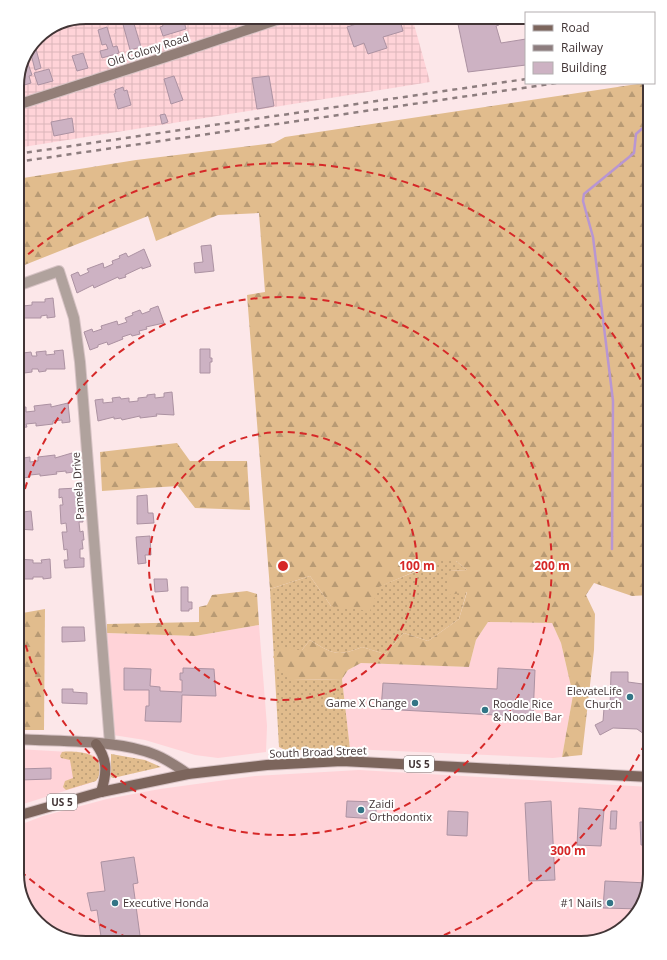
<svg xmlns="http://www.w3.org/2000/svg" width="667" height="960" viewBox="0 0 667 960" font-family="'Open Sans',sans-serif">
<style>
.built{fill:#ffd3d8}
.industrial{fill:url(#industrial-grid)}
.grass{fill:url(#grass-dots)}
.forest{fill:url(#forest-firs)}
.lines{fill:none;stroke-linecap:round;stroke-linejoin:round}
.stream{stroke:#b896d2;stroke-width:2.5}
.building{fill:#cdb2c3;stroke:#ac92a2}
.street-casing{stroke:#d7c3c5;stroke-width:12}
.secondary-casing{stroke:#d7c3c5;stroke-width:12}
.primary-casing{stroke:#d7c3c5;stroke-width:12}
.street{stroke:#b0a29d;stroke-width:10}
.secondary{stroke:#927e77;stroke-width:10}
.primary{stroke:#7c655c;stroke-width:10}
.rail{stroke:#8d7d7e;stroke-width:2.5;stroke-dasharray:5 5;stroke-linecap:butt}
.ring{fill:none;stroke:#d62828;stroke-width:2;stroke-dasharray:7 5}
.poi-dot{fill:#327586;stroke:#fff;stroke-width:1.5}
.labels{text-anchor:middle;stroke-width:4;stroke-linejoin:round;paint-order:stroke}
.shield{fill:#fff;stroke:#7b7272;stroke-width:1}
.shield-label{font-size:10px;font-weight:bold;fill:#423536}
.street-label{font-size:11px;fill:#423536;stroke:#fff}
.poi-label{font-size:11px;fill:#423536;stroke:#fff;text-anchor:end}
.rim{fill:none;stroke:#423536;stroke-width:2}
.centre{fill:#d62828;stroke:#fff;stroke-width:2}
.ring-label{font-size:12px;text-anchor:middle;font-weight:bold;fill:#d62828;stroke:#fff;stroke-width:4;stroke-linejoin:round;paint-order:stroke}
</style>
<defs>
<pattern id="industrial-grid" width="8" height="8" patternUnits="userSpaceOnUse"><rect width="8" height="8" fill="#ffd3d8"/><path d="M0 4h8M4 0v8" fill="none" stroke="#dcb6ba"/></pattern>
<pattern id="grass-dots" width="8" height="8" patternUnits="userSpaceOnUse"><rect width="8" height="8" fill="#e1bc8d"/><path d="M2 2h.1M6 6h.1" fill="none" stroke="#b89a74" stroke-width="1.8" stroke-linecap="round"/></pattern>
<pattern id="forest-firs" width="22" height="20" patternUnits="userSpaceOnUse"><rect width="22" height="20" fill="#e1bc8d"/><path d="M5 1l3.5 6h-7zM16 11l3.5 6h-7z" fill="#b89a74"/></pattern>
</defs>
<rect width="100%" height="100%" fill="#fce7e9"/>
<g class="built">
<polygon points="488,622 552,623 561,643 573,695 562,757 553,758 350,749 342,679 348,670 361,663 469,667 476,640"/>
<polygon points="259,625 267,726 266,752 218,758 195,755 145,740 113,735 107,633 195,636"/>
<polygon points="17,749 87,753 93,755 100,761 100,773 93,782 17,806"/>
<polygon points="359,770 650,787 650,874 641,909 616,934 581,943 82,943 51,934 26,909 17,874 17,826 43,816 107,799 160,789 255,776"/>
</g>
<polygon class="industrial" points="86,17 412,17 430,82 17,148 17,81 24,55 40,34"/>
<g class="grass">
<path d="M438,561H456L467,570L449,571L467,591L459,619L428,641L404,633L385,654L362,647C338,657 332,654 310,640L302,650H293V680L342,679L350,749L285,750L279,747L270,589L310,576L331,606L417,571Z"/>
<path d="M62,752C80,750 114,755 96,781L66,790L63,787L65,781L73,778L70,760L61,758L60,756Z"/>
<polygon points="111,754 145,760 161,767 113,778 111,777"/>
</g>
<g class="forest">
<path d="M644,83H649L650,86V595L632,596L594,583L586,595L595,614L594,650L582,755L562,757L573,695L561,643L552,623L488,622L476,640L469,667L361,663L348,670L342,679L293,680L283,671L273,657L278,649L288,647L293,650H302L310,640C332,654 338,657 362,647L385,654L404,633L428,641L459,619L467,592L449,595V571L467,570L456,561H439L379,587L370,611L331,606L310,576L270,589L247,295L265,292L259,213L218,215L156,241L148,216L17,268V179L136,160L274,143L285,137Z"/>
<polygon points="177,443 190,461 247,461 250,510 195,508 178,486 102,491 100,452"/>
<polygon points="247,591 257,594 259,625 195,636 107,633 107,624 199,622 199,607 207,605 212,595"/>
<polygon points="45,609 44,730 17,730 17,614"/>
</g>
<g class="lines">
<polyline class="stream" points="612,549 613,401 593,237 583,201 584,194 634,153 636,134 645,126"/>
</g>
<g class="building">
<polygon points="121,17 132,17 141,47 130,50"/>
<polygon points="175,17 183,17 186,29 163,36 160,27 163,26 161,21"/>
<polygon points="378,17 399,17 403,31 383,37 387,48 368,54 364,43 354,47 347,27"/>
<polygon points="481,17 497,17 499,25 496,26 501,43 526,39 526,65 468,72 458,24"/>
<polygon points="107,27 113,47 117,46 119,53 102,58 100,51 108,49 106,44 102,45 98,30"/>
<polygon points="36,49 41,68 35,70 30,50"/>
<polygon points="83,53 88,68 77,71 72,56"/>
<polygon points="26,58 32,75 29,76 31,83 21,86 18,78 23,59"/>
<polygon points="49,69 53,81 38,85 34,73"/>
<polygon points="174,76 183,100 171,104 164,79"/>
<polygon points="269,76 274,106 257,109 252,78"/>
<polygon points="123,87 124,91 127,90 131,105 118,109 114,94 116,93 115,90"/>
<polygon points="165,114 168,122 162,124 160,115"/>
<polygon points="72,118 74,132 54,136 51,122"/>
<polygon points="211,245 214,271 195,273 194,263 203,262 201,246"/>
<polygon points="144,249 151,266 142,269 142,267 125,275 126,277 119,279 118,277 94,288 93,285 77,293 71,275 78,272 80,276 89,272 87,269 103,263 104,268 113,264 112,261 120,258 119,256 126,253 128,257"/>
<polygon points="53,298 55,317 47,318 47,315 41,316 41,318 23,318 23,321 17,322 17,303 23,302 23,306 32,305 32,302 45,302 45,299"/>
<polygon points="158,306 164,323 146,327 147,329 139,331 140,334 132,336 131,334 122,337 123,339 108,345 107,342 98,345 98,347 90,350 84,332 92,329 93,332 102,329 101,326 117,321 118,325 127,322 125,318 133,315 132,313 140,310 142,314 150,311 150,309"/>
<polygon points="200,349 210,349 210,358 212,358 212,362 210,362 210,373 200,373"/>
<polygon points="63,350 65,369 46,369 46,371 39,372 38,369 32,369 32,372 24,373 23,353 31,352 32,356 37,356 36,352 46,351 46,355 55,354 54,351"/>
<polygon points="172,392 174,415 156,414 157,416 140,418 140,416 122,420 121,418 114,419 114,417 98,421 95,400 103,399 103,403 113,402 112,398 120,397 121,399 129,398 129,402 138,401 138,398 147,397 147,395 155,394 155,398 164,397 164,393"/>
<polygon points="68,403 70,422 62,423 62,420 53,421 53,424 36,426 36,423 26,424 27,427 19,428 17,426 17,408 26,407 26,412 35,411 34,406 51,404 51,407"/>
<polygon points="72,453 74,472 66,473 66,471 56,472 57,474 40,476 40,474 30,475 30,477 23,478 22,476 17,477 17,459 30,457 30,462 38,461 38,457 55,455 55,458"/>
<polygon points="78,488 79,496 76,496 77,506 79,506 80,514 82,513 83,522 79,522 80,532 83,531 84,540 82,540 83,549 80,549 80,558 84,558 84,567 65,568 64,560 68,560 67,549 64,550 62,532 67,532 66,523 61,524 60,505 63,505 62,497 59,498 59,489"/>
<polygon points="147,495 148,513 153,513 154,523 137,524 137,496"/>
<polygon points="31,511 33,530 17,529 17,515 23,515 23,512"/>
<polygon points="150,536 151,555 145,555 146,563 138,564 136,537"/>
<polygon points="17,559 33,560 33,563 42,563 41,560 50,559 51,578 43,579 43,577 33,577 33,579 17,579"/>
<polygon points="154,579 167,579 168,591 155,592"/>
<polygon points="181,587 188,587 188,602 192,602 192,609 189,609 189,611 181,611"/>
<polygon points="62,627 84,627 85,641 62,642"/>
<polygon points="124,668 151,669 150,686 160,687 160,691 182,692 182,680 180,680 180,673 183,673 183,668 214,669 216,696 182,695 181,722 145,721 146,706 149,706 149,690 124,690"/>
<polygon points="498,668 535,670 533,717 381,709 383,683 497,689"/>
<polygon points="611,672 628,672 628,682 650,685 650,732 644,734 637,729 613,728 600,735 595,725 603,721 604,708 610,709"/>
<polygon points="62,689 73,689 73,692 87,693 87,704 62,703"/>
<polygon points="51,768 51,779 20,780 19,769"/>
<polygon points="347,801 376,802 376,819 346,817"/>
<polygon points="551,801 555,880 529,881 525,803"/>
<polygon points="579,808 604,810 601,846 577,845"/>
<polygon points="448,811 468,812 467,836 447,835"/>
<polygon points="611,811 617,811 616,829 610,829"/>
<polygon points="640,822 650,822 650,845 641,845"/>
<polygon points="134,857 138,883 133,884 141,943 102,943 97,910 91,911 87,893 105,891 101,862"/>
<polygon points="605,881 648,883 641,909 603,908"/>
</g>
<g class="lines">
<g class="street-casing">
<polyline id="street" points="17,286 59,271 74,318 80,362 110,744"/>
</g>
<g class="secondary-casing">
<g id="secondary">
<polyline points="17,105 178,53 285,17"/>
<path d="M17,739C59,742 118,739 156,755C168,760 178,767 188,774"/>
</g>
</g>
<g class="primary-casing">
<g id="primary">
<path d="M96,744C108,760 107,773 101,792"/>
<polyline points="17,816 101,792 188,774 267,765 342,761 650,777"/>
</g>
</g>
<use href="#street" class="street"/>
<use href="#secondary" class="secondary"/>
<use href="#primary" class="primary"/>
<g class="rail">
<polyline points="17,154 526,79"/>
<polyline points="17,162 557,83"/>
</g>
</g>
<g class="ring">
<circle cx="283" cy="566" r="134"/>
<path d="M17 524A269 269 0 1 1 17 608"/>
<path d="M650 733A403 403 0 0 1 427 942M139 942A403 403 0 0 1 19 870M19 262A403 403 0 0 1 650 399"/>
</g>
<g class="poi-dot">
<circle cx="630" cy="697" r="4"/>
<circle cx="415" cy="703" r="4"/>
<circle cx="485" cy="710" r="4"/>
<circle cx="361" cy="810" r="4"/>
<circle cx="115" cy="903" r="4"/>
<circle cx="610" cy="903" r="4"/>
</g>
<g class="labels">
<g class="shield">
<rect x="404" y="756" width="30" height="16" rx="3"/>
<rect x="47" y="794" width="30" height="16" rx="3"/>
</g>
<g class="shield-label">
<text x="419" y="768">US 5</text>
<text x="62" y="806">US 5</text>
</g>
<g class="street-label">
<text transform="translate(148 50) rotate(-18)" y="4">Old Colony Road</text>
<text transform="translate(78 486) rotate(-94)" y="4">Pamela Drive</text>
<text transform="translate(318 752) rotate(-2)" y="4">South Broad Street</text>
</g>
<g class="poi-label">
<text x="622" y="695">ElevateLife<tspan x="622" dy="13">Church</tspan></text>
<text x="407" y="707">Game X Change</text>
<text x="493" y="708" text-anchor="start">Roodle Rice<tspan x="493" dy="13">&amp; Noodle Bar</tspan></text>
<text x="369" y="808" text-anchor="start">Zaidi<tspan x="369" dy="13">Orthodontix</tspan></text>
<text x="123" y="907" text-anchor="start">Executive Honda</text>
<text x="602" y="907">#1 Nails</text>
</g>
</g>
<path d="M0 0H667V960H0ZM86 24H581A62 62 0 0 1 643 86V874A62 62 0 0 1 581 936H86A62 62 0 0 1 24 874V86A62 62 0 0 1 86 24Z" fill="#fff" fill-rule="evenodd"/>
<path class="rim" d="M86 24H581A62 62 0 0 1 643 86V874A62 62 0 0 1 581 936H86A62 62 0 0 1 24 874V86A62 62 0 0 1 86 24Z"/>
<circle cx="283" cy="566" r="6" class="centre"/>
<g class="ring-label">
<text x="417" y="570">100 m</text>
<text x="552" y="570">200 m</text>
<text x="568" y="855">300 m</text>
</g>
<rect x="525" y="12" width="130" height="72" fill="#ffffff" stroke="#b3aeaf"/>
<rect x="533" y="25" width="20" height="6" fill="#7c655c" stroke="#b3aeaf"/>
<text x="561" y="32" font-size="12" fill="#423536">Road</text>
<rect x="533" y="45" width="20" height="6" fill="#8d7d7e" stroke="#b3aeaf"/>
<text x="561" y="52" font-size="12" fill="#423536">Railway</text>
<rect x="533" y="62" width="20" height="12" fill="#cdb2c3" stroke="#b3aeaf"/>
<text x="561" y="72" font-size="12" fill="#423536">Building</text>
</svg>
